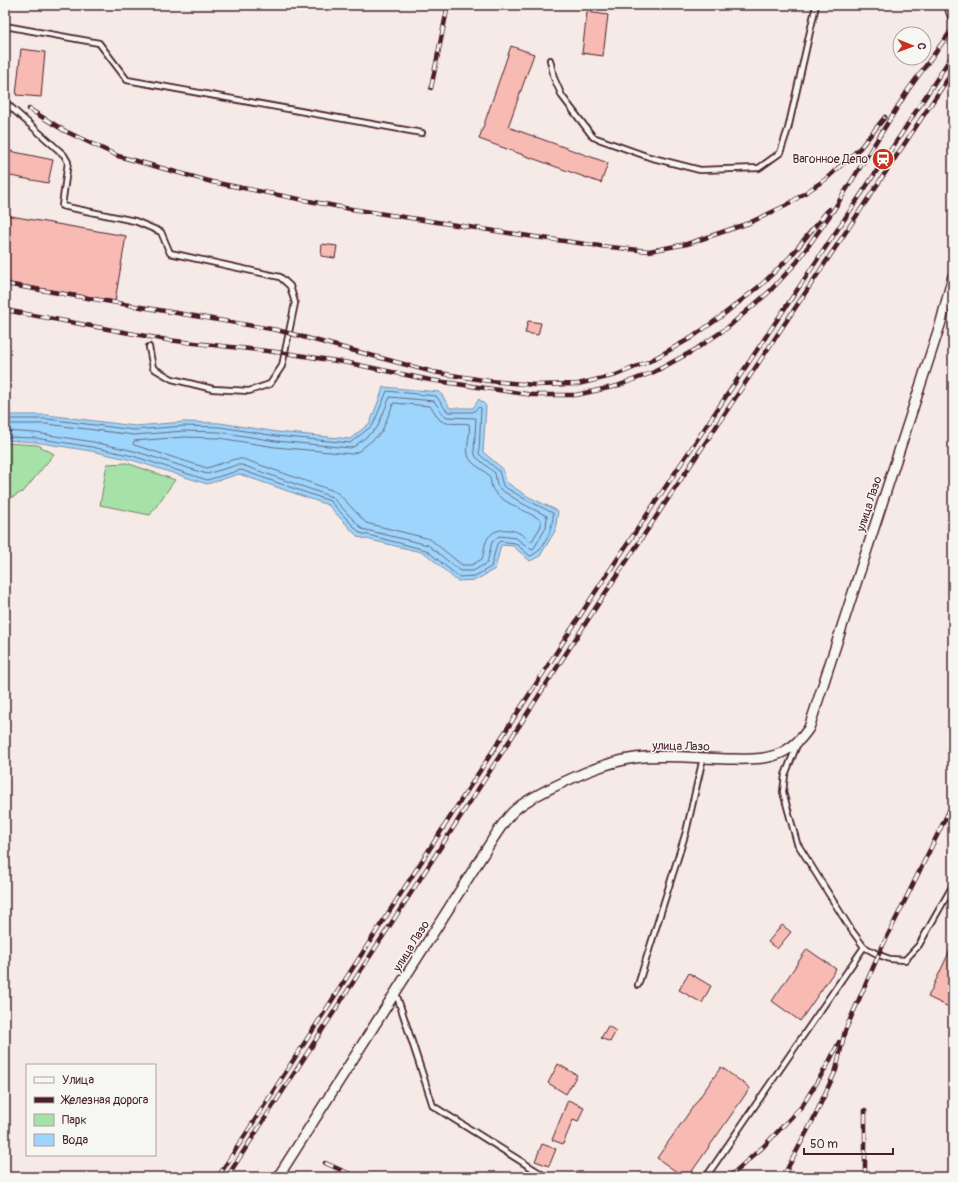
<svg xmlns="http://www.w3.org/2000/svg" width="958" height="1182" viewBox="0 0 958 1182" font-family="Pangolin,sans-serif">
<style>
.green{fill:#a6e1a7;stroke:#788069}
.water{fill:#9dd5fc;stroke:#7c8ca8}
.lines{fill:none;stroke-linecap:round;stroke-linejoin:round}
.shore{stroke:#6b687f;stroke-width:1}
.building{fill:#f7bbb4;stroke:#4a1f2b}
.service-casing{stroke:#4a1f2b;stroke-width:8}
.minor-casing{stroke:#4a1f2b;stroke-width:12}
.service{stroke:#f6f6f2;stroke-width:4.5}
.minor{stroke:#f6f6f2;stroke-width:9}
.rail-casing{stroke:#4a1f2b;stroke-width:4.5}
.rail{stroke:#f6f6f2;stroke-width:3;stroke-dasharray:9;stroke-linecap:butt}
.labels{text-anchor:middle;stroke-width:3;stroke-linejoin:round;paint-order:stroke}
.poi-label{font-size:12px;fill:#4a1f2b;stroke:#f6f6f2;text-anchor:end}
.street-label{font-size:12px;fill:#4a1f2b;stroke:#f6f6f2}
</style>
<rect width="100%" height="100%" fill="#f6eae6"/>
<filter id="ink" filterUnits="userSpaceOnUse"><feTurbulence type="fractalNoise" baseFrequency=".025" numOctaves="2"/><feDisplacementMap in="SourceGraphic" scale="8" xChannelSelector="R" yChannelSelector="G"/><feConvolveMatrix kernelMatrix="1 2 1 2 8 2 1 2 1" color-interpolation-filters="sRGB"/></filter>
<g filter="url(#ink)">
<g class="green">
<polygon points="5,443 38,445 54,454 24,491 5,501"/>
<polygon points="127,463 175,480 150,515 100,505 107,464"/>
</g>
<polygon class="water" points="383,387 440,392 450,408 473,408 479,399 486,406 483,452 503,469 506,482 527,496 558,511 555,531 540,556 530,561 513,546 501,545 495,569 476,580 457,581 425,553 358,537 328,505 239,474 207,484 132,460 91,451 35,442 5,440 5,415 47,415 135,426 184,422 220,423 277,432 350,439 370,423 381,394"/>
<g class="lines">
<g class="shore">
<path d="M394,403L430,406C434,410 436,416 440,420C448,426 460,422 469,424C471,434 466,445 468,455C471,466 484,468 489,476C492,481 490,487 494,491C501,502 529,512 541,520V526L532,541H530C526,538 523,535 519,533C510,528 494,528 488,538C484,544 484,553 482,559L472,565H462L430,539L366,523L339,494L334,491L243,459H235L207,468L134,445L133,444L134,441L184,437L219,438L275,447L352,454L359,451L381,433Z"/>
<path d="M5,419H47L134,430L184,426L220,427L276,436L350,443L373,425L387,391L436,396L446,410L449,412H473L479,407L481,408L479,454L499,471L503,486L525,499L553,513C554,526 544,552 530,556L515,543L500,541L497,544L491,567L475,576L459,577L426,550L360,533L330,501L241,470L207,480L133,456L92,447L35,438L5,437"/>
<polyline points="5,424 47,424 134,435 184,431 219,432 276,441 350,448 355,446 377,428 390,397 434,401 443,414 447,417 476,418 474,451 476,457 495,473 497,485 500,489 523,504 547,516 546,528 534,548 532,550 516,538 499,536 492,542 487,563 473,571 460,571 428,545 362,529 332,497 242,465 237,465 207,474 134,451 93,442 36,433 5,431"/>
</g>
</g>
<g class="building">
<polygon points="587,12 608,15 603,56 582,53"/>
<polygon points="511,46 534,54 508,127 608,163 601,183 479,139"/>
<polygon points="21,49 45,52 41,97 16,95"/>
<polygon points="5,150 53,160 48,183 5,175"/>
<polygon points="5,215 126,236 115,301 5,282"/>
<polygon points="322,244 337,246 335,258 321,256"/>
<polygon points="528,321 541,323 538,335 525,333"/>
<polygon points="782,925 791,932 777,949 768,942"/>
<polygon points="953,944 953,1009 928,997"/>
<polygon points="807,949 836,969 800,1021 772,1001"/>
<polygon points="689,973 711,986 702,1003 679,990"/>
<polygon points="608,1026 616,1031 610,1042 601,1038"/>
<polygon points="558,1064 577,1075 566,1094 548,1083"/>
<polygon points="721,1067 750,1088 688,1177 684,1177 657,1158"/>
<polygon points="568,1100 584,1107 578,1122 573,1120 563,1144 552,1140"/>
<polygon points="542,1144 556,1149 549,1166 535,1161"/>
</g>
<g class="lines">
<g class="service-casing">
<g id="service">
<polyline points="5,26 99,43 127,80 422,133"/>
<polyline points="550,60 554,78 562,96 593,137 649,157 700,170 759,168 780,153 788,129 816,5"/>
<polyline points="5,102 64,155 68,162 62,206 135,221 161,232 170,253 280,277 290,286 295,303 282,366 270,384 249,391 213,389 172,379 153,368 149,347"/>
<polyline points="797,745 785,775 783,792 797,843 850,928 864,947 879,955 890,959 905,960 919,945 953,885"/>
<polyline points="638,985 686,832 703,758"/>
<polyline points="396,993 433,1106 543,1175"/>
<polyline points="706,1177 864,947"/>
</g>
</g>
<g class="minor-casing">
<g id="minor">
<polyline points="949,5 953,17"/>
<path d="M278,1177L484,853C493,839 504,819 516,809C525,801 536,796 547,790C574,777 605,762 635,758C665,754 696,758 726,759C746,759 767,761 785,751C796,745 802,738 809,728L941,322L953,276"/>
</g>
</g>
<use href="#service" class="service"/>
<use href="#minor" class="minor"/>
<g class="rail-casing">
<g id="rail">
<polyline points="431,88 448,5"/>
<polyline points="29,109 65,131 118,156 212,182 345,208 535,237 600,246 649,251 687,244 749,223 787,205 826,179 860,148 885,117"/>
<polyline points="5,284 277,330 433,372 489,381 535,385 578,384 616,375 650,361 691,338 719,318 761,285 790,257 829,209"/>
<polyline points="5,310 167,340 285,353 349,363 430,380 533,395 576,395 617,386 654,372 693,351 727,328 769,292 797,262 833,211 908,90 953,28"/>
<polyline points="325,1163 357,1177"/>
<polyline points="218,1177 594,594 900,136 953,54"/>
<polyline points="227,1177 600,601 953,71"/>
<polyline points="729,1177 763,1147 802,1106 827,1066 839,1042"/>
<polyline points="783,1177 814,1118 836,1070 845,1031 883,945 953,803"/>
<polyline points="865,1177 865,1110"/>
</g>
</g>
<use href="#rail" class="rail"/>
</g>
</g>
<defs>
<g id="station-disc" transform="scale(1.15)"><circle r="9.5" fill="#c8321e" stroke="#f6f6f2"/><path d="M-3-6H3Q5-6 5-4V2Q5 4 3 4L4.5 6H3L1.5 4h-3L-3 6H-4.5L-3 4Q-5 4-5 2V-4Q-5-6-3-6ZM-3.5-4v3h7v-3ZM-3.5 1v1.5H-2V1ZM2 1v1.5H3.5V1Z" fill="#fff"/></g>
</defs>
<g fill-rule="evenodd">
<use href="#station-disc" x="883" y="159"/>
</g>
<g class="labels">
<g class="poi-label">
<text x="868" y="163">Вагонное Депо</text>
</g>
<g class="street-label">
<text transform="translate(869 504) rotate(-72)" y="4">улица Лазо</text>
<text transform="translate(681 746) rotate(1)" y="4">улица Лазо</text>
<text transform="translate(411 946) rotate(-58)" y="4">улица Лазо</text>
</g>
</g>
<rect width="958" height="1182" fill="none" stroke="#f6f6f2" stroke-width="20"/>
<rect x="10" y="10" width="938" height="1162" fill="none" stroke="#4a1f2b" stroke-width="1.5" filter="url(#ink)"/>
<rect x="26" y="1064" width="130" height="92" fill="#f6f6f2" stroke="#b1a0a2"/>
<rect x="34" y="1077" width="20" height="6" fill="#f6f6f2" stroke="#b1a0a2"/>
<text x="62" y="1084" font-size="12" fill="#4a1f2b">Улица</text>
<rect x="34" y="1097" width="20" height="6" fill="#4a1f2b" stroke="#b1a0a2"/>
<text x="62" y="1104" font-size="12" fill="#4a1f2b">Железная дорога</text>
<rect x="34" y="1114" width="20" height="12" fill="#a6e1a7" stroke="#b1a0a2"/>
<text x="62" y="1124" font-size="12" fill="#4a1f2b">Парк</text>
<rect x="34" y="1134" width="20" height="12" fill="#9dd5fc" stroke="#b1a0a2"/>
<text x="62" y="1144" font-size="12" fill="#4a1f2b">Вода</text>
<g transform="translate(912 46) rotate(91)"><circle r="19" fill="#f6f6f2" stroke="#b1a0a2"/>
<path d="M0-3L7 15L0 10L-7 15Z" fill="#c8321e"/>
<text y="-6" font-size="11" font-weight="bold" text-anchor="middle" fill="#4a1f2b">С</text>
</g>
<path d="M804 1148v6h89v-6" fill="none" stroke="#4a1f2b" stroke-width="2"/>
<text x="810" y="1148" font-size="12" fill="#4a1f2b" stroke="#f6f6f2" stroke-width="3" paint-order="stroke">50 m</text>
</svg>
